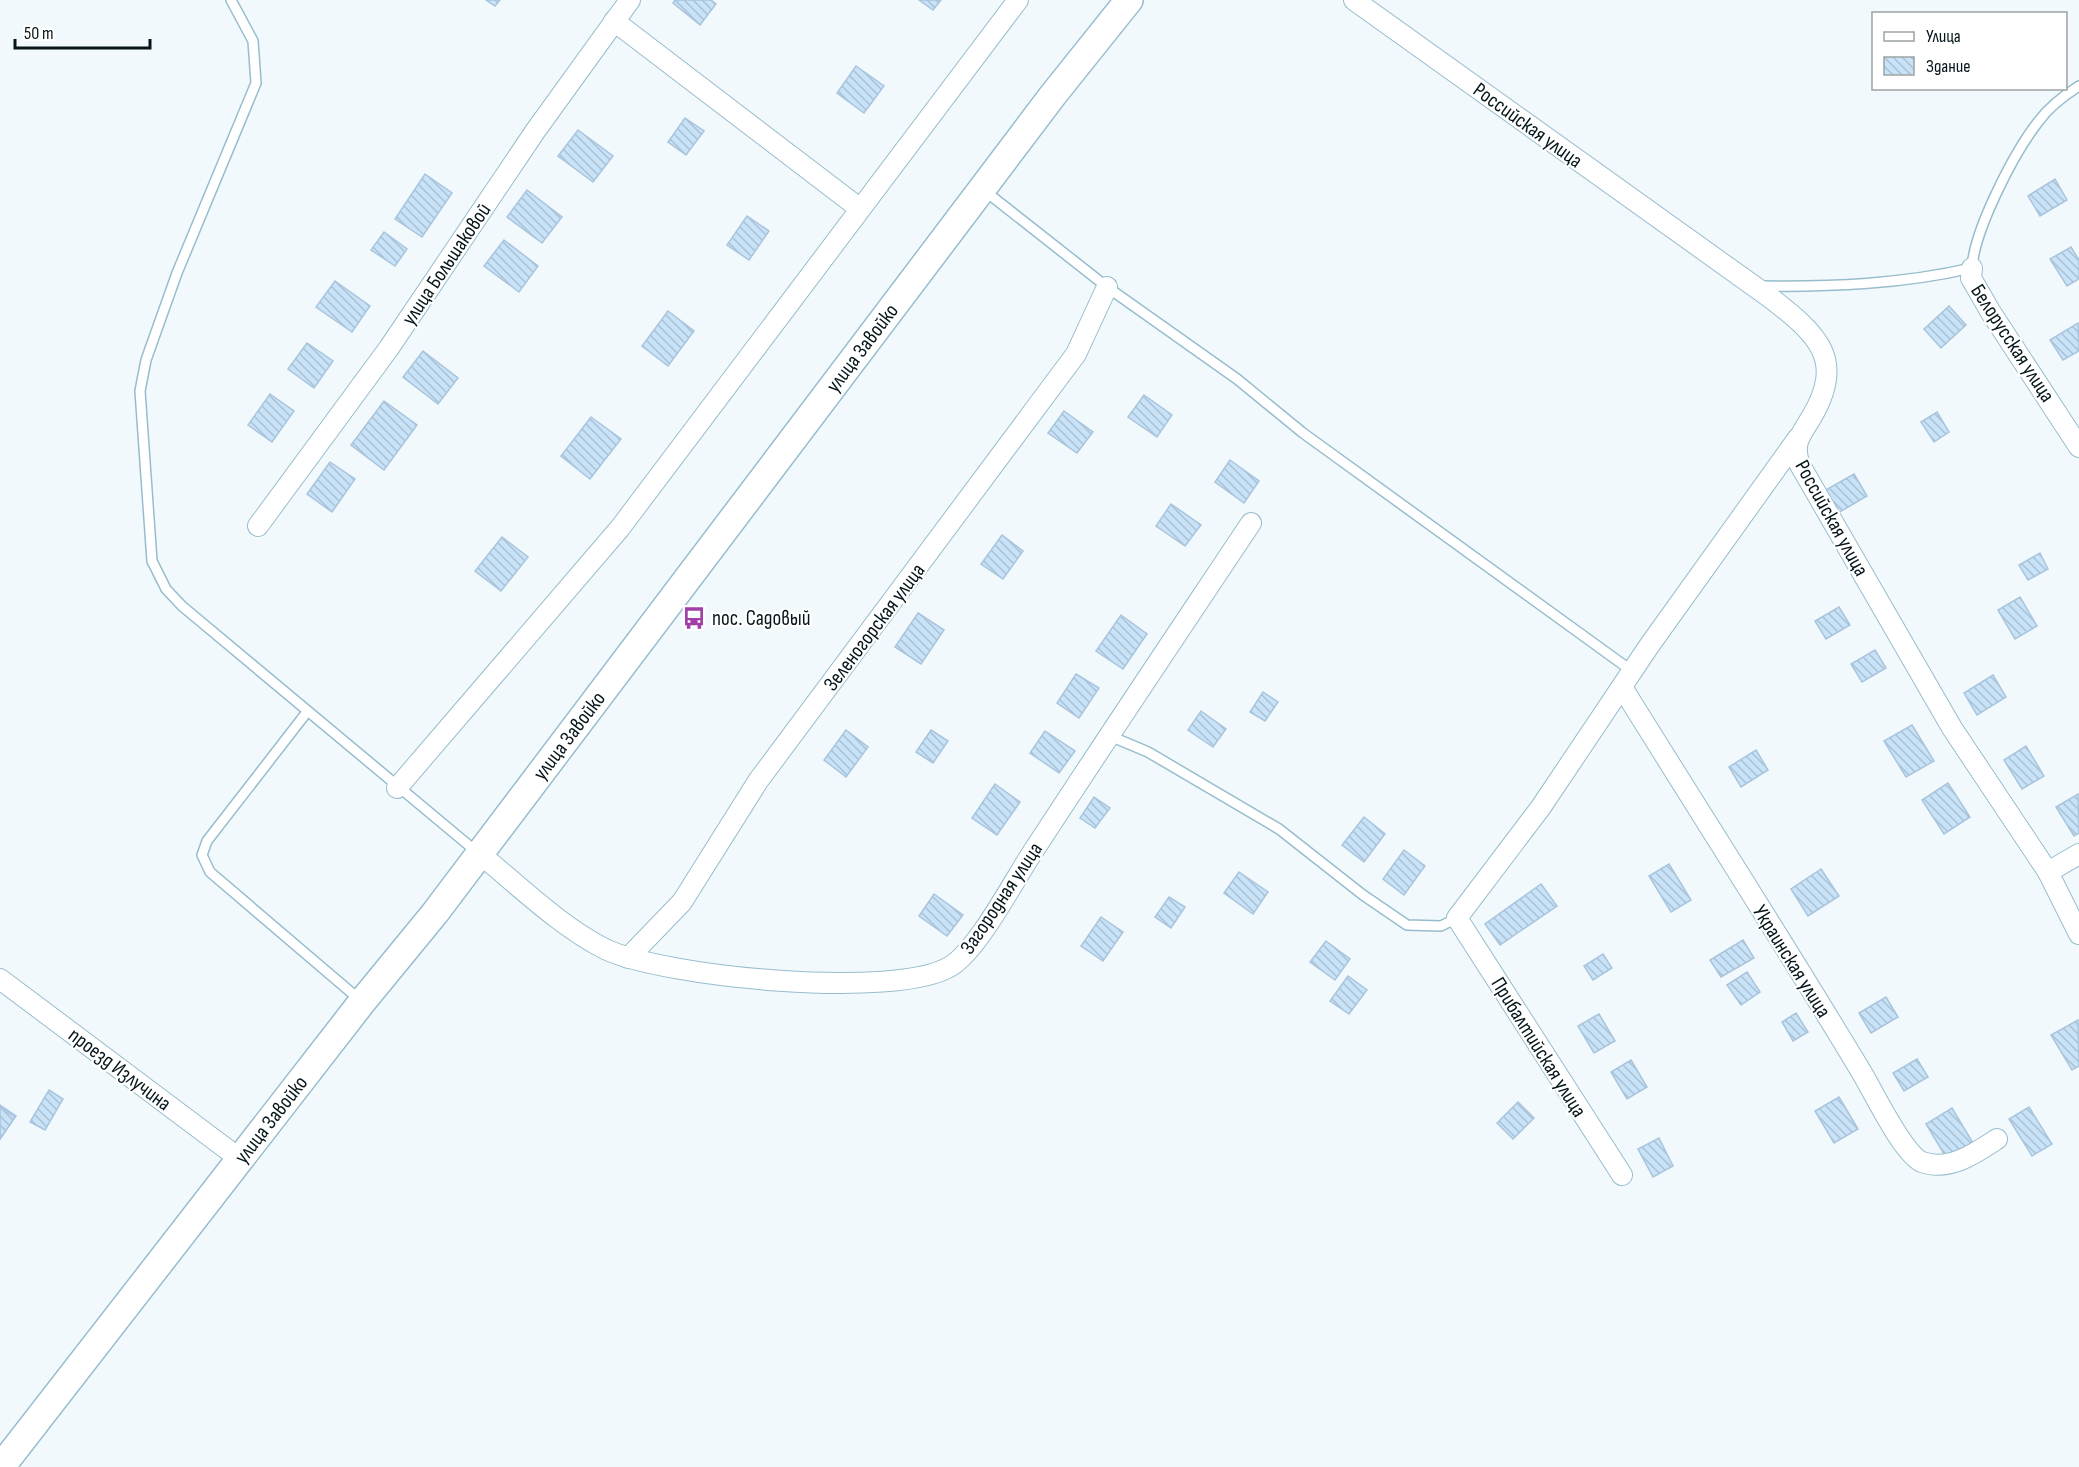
<svg xmlns="http://www.w3.org/2000/svg" width="2079" height="1467" viewBox="0 0 2079 1467" font-family="'Sofia Sans Condensed',sans-serif">
<style>
.building{fill:url(#building-back-hatch);stroke:#a8c5dd;stroke-width:1.5}
.lines{fill:none;stroke-linecap:round;stroke-linejoin:round}
.lane-casing{stroke:#97bdcd;stroke-width:12}
.street-casing{stroke:#97bdcd;stroke-width:22}
.secondary-casing{stroke:#97bdcd;stroke-width:30}
.lane{stroke:#fff;stroke-width:9}
.street{stroke:#fff;stroke-width:20}
.secondary{stroke:#fff;stroke-width:27}
.labels{text-anchor:middle;stroke-width:4.5;stroke-linejoin:round;paint-order:stroke}
.street-label{font-size:21px;fill:#07161b;stroke:#fff}
.poi-label{font-size:21px;fill:#07161b;stroke:#fff;text-anchor:start}
</style>
<defs>
<pattern id="building-back-hatch" width="6" height="6" patternUnits="userSpaceOnUse" patternTransform="scale(1.5)"><rect width="6" height="6" fill="#c8e2f8"/><path d="M-1 5l2 2M0 0l6 6M5-1l2 2" fill="none" stroke="#aac1d4"/></pattern>
</defs>
<rect width="100%" height="100%" fill="#f2f9fd"/>
<g class="building">
<polygon points="486,0 500,0 495,6"/>
<polygon points="675,0 711,0 716,4 700,25 673,3"/>
<polygon points="919,0 941,0 933,10"/>
<polygon points="856,66 884,86 864,113 837,93"/>
<polygon points="685,118 704,131 686,155 668,142"/>
<polygon points="578,130 613,156 593,182 558,156"/>
<polygon points="425,174 452,193 422,237 395,219"/>
<polygon points="2055,179 2067,200 2040,216 2028,196"/>
<polygon points="527,190 562,217 542,243 507,217"/>
<polygon points="747,216 769,231 749,260 727,245"/>
<polygon points="384,232 407,249 395,266 371,250"/>
<polygon points="504,240 538,266 519,292 484,266"/>
<polygon points="2071,247 2079,260 2079,279 2067,286 2050,259"/>
<polygon points="335,281 370,306 352,332 316,307"/>
<polygon points="1949,306 1966,325 1941,348 1924,329"/>
<polygon points="668,311 694,331 668,366 642,346"/>
<polygon points="2078,323 2079,351 2063,360 2050,340"/>
<polygon points="307,343 333,361 314,388 288,369"/>
<polygon points="423,351 458,378 438,404 403,377"/>
<polygon points="270,394 294,411 272,442 248,425"/>
<polygon points="1144,395 1172,415 1157,437 1128,417"/>
<polygon points="384,401 417,425 384,470 351,445"/>
<polygon points="1064,411 1093,432 1077,453 1048,433"/>
<polygon points="1937,412 1949,432 1934,442 1921,422"/>
<polygon points="591,417 621,439 590,479 561,456"/>
<polygon points="1230,460 1259,481 1244,503 1215,482"/>
<polygon points="330,462 355,479 332,512 307,494"/>
<polygon points="1854,474 1867,496 1838,513 1824,491"/>
<polygon points="1171,504 1201,525 1185,546 1156,526"/>
<polygon points="1002,535 1023,551 1003,579 981,564"/>
<polygon points="502,537 528,557 501,591 475,571"/>
<polygon points="2040,553 2048,569 2028,580 2019,565"/>
<polygon points="2020,597 2037,626 2015,639 1998,610"/>
<polygon points="1839,607 1850,625 1826,639 1815,621"/>
<polygon points="918,613 944,630 921,664 895,647"/>
<polygon points="1121,615 1147,634 1123,669 1096,651"/>
<polygon points="1875,650 1886,668 1862,682 1851,664"/>
<polygon points="1076,674 1099,688 1079,718 1057,703"/>
<polygon points="1993,675 2006,697 1977,715 1964,693"/>
<polygon points="1263,692 1278,702 1265,721 1250,712"/>
<polygon points="1201,711 1226,729 1213,747 1188,730"/>
<polygon points="1912,725 1934,761 1906,777 1884,741"/>
<polygon points="846,730 868,747 846,777 824,760"/>
<polygon points="931,730 948,741 933,763 916,752"/>
<polygon points="1045,731 1075,751 1059,773 1030,753"/>
<polygon points="2026,746 2044,776 2022,789 2004,760"/>
<polygon points="1756,750 1768,770 1741,787 1729,767"/>
<polygon points="1948,783 1970,817 1944,834 1922,800"/>
<polygon points="995,784 1020,802 997,835 972,818"/>
<polygon points="2078,794 2079,833 2074,836 2056,807"/>
<polygon points="1094,797 1110,808 1095,828 1080,818"/>
<polygon points="1364,817 1385,834 1364,862 1342,845"/>
<polygon points="1404,850 1425,866 1404,895 1383,879"/>
<polygon points="1669,864 1691,900 1671,912 1649,876"/>
<polygon points="1821,869 1839,896 1808,916 1791,889"/>
<polygon points="1239,872 1268,892 1253,914 1224,893"/>
<polygon points="1541,884 1557,906 1500,945 1485,924"/>
<polygon points="934,894 963,915 947,936 919,916"/>
<polygon points="1169,897 1185,907 1171,928 1155,917"/>
<polygon points="1101,917 1123,932 1103,961 1081,946"/>
<polygon points="1743,940 1754,958 1721,977 1710,960"/>
<polygon points="1326,941 1350,959 1335,980 1310,962"/>
<polygon points="1603,954 1612,968 1593,980 1584,966"/>
<polygon points="1747,972 1760,992 1741,1005 1727,985"/>
<polygon points="1348,976 1367,990 1349,1014 1330,1001"/>
<polygon points="1886,997 1898,1017 1871,1033 1859,1013"/>
<polygon points="1796,1013 1808,1032 1793,1041 1782,1022"/>
<polygon points="1599,1014 1615,1041 1594,1053 1578,1026"/>
<polygon points="2078,1020 2079,1066 2072,1070 2051,1035"/>
<polygon points="1917,1059 1928,1077 1904,1091 1893,1073"/>
<polygon points="1631,1060 1647,1087 1627,1099 1611,1072"/>
<polygon points="49,1090 63,1099 45,1130 30,1122"/>
<polygon points="1839,1097 1858,1129 1834,1143 1815,1111"/>
<polygon points="1518,1102 1534,1118 1513,1139 1497,1123"/>
<polygon points="0,1105 16,1116 0,1139"/>
<polygon points="0,1107 15,1117 0,1139"/>
<polygon points="2029,1107 2052,1144 2032,1156 2009,1119"/>
<polygon points="1952,1108 1973,1143 1947,1159 1926,1124"/>
<polygon points="1659,1138 1673,1166 1653,1177 1638,1149"/>
</g>
<g class="lines">
<g class="lane-casing">
<g id="lane">
<polyline points="231,0 253,41 256,83 177,273 146,360 140,391 152,561 166,589 182,606 478,853"/>
<polyline points="985,191 1107,287 1237,379 1303,433 1625,666 1628,676"/>
<path d="M1761,286C1832,287 1902,284 1972,268C1974,230 2014,153 2038,122C2049,107 2063,96 2079,86"/>
<polyline points="307,712 207,841 202,855 210,872 360,1000"/>
<polyline points="1110,736 1148,752 1279,829 1363,895 1407,925 1441,926 1457,918"/>
</g>
</g>
<g class="street-casing">
<g id="street">
<path d="M1354,0L1772,299C1818,335 1846,360 1811,418C1800,436 1792,444 1800,465L1952,728L2048,872L2079,934"/>
<polyline points="614,21 859,208"/>
<polyline points="1972,268 1971,278 1990,311 2079,447"/>
<polyline points="258,526 389,348 536,130 630,0"/>
<path d="M1622,687C1702,816 1784,943 1862,1073C1874,1093 1903,1154 1922,1162C1949,1172 1976,1153 1997,1139"/>
<polyline points="397,788 620,528 1018,0"/>
<path d="M480,854C518,885 561,927 605,949C663,977 897,1000 951,966C979,949 1016,876 1036,847C1107,738 1179,631 1251,523"/>
<polyline points="2048,872 2079,854"/>
<polyline points="628,958 682,902 758,781 1076,354 1107,287"/>
<polyline points="0,979 240,1159"/>
<polyline points="1622,1175 1457,918 1541,807 1649,646 1798,438"/>
</g>
</g>
<g class="secondary-casing">
<g id="secondary">
<path id="s1" d="M1,1467L362,1002L435,913L1053,95L1129,0"/>
</g>
</g>
<use href="#lane" class="lane"/>
<use href="#street" class="street"/>
<use href="#secondary" class="secondary"/>
</g>
<defs>
<g id="bus-bare" transform="scale(1.8)"><path d="M-5-6H5V4H4V6H2V4H-2V6H-4V4H-5ZM-3.5-4V0h7V-4ZM-3.5 1.2v1.5H-2V1.2ZM2 1.2v1.5H3.5V1.2Z" fill="#9f3fa7" stroke="#fff" stroke-width="2.5" paint-order="stroke"/></g>
</defs>
<g fill-rule="evenodd">
<use href="#bus-bare" x="694" y="618"/>
</g>
<g class="labels">
<g class="street-label">
<text transform="translate(1528 125) rotate(36)" y="7">Российская улица</text>
<text transform="translate(446 264) rotate(-56)" y="7">улица Большаковой</text>
<text transform="translate(2013 343) rotate(57)" y="7">Белорусская улица</text>
<text dy="7" stroke="none"><textPath href="#s1" startOffset="1412">улица Завойко</textPath></text>
<text transform="translate(1832 518) rotate(61)" y="7">Российская улица</text>
<text transform="translate(874 627) rotate(-53)" y="7">Зеленогорская улица</text>
<text dy="7" stroke="none"><textPath href="#s1" startOffset="926">улица Завойко</textPath></text>
<text transform="translate(1001 898) rotate(-56)" y="7">Загородная улица</text>
<text transform="translate(1792 961) rotate(58)" y="7">Украинская улица</text>
<text transform="translate(1539 1047) rotate(58)" y="7">Прибалтийская улица</text>
<text transform="translate(120 1069) rotate(37)" y="7">проезд Излучина</text>
<text dy="7" stroke="none"><textPath href="#s1" startOffset="440">улица Завойко</textPath></text>
</g>
<g class="poi-label">
<text x="712" y="625">пос. Садовый</text>
</g>
</g>
<rect x="1872" y="12" width="195" height="78" fill="#ffffff" stroke="#9ca2a4" stroke-width="1.5"/>
<rect x="1884" y="32" width="30" height="9" fill="#ffffff" stroke="#9ca2a4" stroke-width="1.5"/>
<text x="1926" y="42" font-size="18" fill="#07161b">Улица</text>
<rect x="1884" y="57" width="30" height="18" fill="url(#building-back-hatch)" stroke="#9ca2a4" stroke-width="1.5"/>
<text x="1926" y="72" font-size="18" fill="#07161b">Здание</text>
<path d="M15 39v9h135v-9" fill="none" stroke="#07161b" stroke-width="3"/>
<text x="24" y="39" font-size="18" fill="#07161b" stroke="#ffffff" stroke-width="4.5" paint-order="stroke">50 m</text>
</svg>
